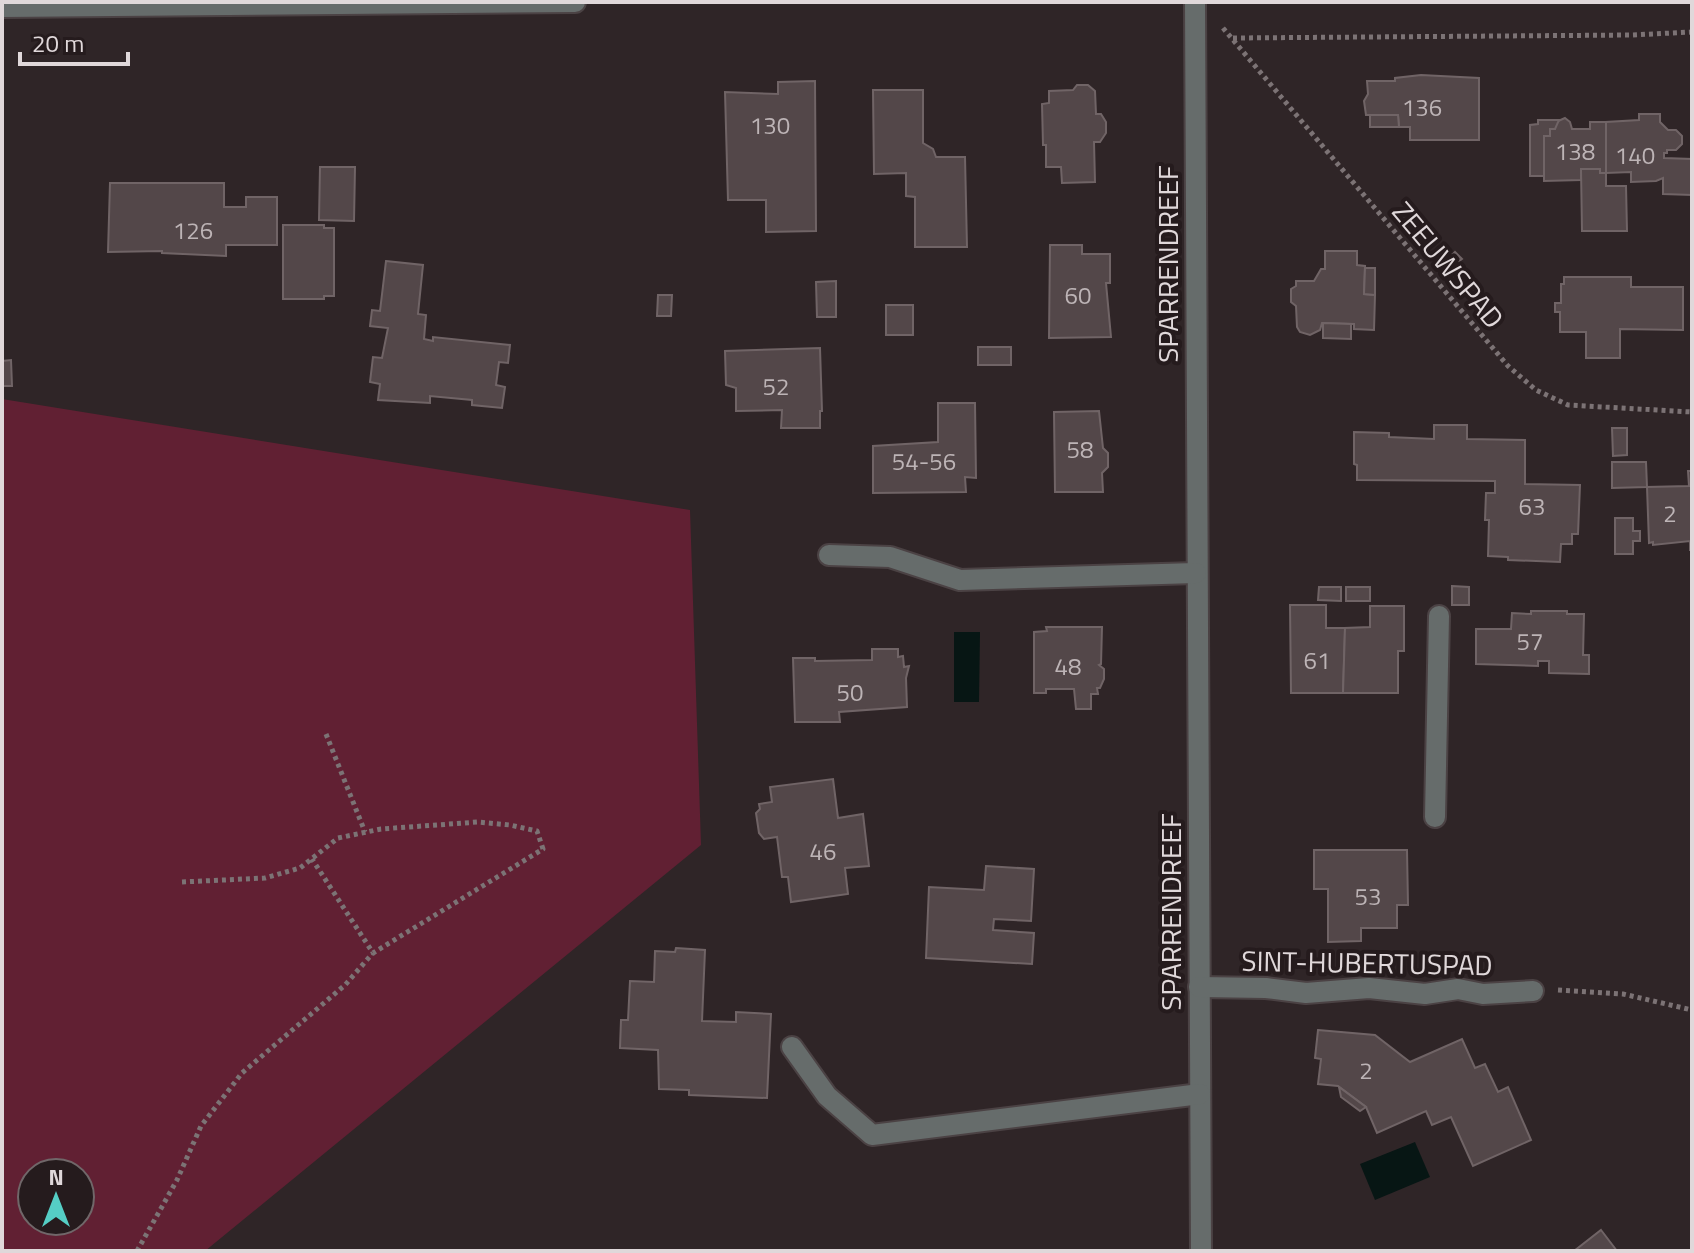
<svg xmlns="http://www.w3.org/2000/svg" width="1694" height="1253" viewBox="0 0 1694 1253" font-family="'Titillium Web',sans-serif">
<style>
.green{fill:#612033;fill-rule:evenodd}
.water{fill:#071614}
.building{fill:#534749;stroke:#706466;stroke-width:2}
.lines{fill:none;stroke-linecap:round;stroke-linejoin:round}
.minor-casing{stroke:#4b4244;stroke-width:24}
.path{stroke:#7c7375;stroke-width:5;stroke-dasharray:4 4;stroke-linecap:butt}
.minor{stroke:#666c6b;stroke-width:20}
.labels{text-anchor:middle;stroke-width:8;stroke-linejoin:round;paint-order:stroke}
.number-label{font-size:24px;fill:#bdb4b6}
.street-label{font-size:28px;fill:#e0d8da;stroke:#251b1d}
</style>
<rect width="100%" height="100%" fill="#2f2527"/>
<path class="green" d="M2,399L690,510L701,845L205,1251H2ZM32,1173H80V1221H32Z"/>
<g class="water">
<polygon points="954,632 980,632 979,702 954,702"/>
<polygon points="1415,1142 1430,1177 1375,1200 1360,1164"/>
</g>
<g class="building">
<polygon points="1421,75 1479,78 1479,140 1410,140 1410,127 1399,127 1398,115 1366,115 1364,101 1368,94 1367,81 1395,81 1395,78"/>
<polygon points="815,81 816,231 766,232 766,200 728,200 725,92 778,94 778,82"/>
<polygon points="1077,85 1088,85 1095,91 1096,114 1101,114 1106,122 1106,133 1100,142 1094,142 1095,182 1062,183 1061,167 1046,167 1046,145 1043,145 1042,104 1049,103 1049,91 1073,90"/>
<polygon points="873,90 923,90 923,143 933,149 936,157 965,157 967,247 915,247 915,197 906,196 906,173 874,174"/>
<polygon points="1639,114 1660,114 1660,122 1668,130 1676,130 1682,136 1682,144 1676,150 1667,150 1667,153 1664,153 1664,158 1692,159 1692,195 1663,194 1663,178 1656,181 1631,182 1631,172 1606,173 1606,122 1639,120"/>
<polygon points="1370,115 1398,115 1399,127 1370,127"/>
<polygon points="1565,118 1570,122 1572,129 1590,129 1590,122 1606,122 1606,173 1600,173 1600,169 1581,169 1581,180 1544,181 1544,136 1550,136 1550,129 1555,129 1556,122"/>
<polygon points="1538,120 1559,120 1555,129 1550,129 1550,136 1544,136 1544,176 1530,176 1530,125 1538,124"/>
<polygon points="320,167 355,167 354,221 319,220"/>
<polygon points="1581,169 1600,169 1600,173 1606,173 1606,186 1626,186 1627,231 1582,231"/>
<polygon points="110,183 224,183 224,207 246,207 246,197 277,197 277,245 226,245 226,256 162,253 162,251 108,252"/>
<polygon points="283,225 324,225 324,228 334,228 334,296 324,296 324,299 283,299"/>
<polygon points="1442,244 1452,255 1455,252 1462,259 1446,271 1431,253"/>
<polygon points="1050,245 1082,245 1082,254 1110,254 1110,283 1106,283 1111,337 1049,338"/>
<polygon points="1325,251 1357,251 1357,265 1365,266 1364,294 1375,295 1374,330 1354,329 1354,324 1322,323 1320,330 1310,335 1300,332 1297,327 1296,306 1291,302 1291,289 1296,286 1296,281 1314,281 1321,269 1325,269"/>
<polygon points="386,261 423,265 418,314 426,315 424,339 433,341 433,337 510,345 508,363 499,362 496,385 505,387 502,408 472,405 472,400 430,396 430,403 378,400 380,384 370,382 373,357 382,358 388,328 370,326 372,310 380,311"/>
<polygon points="1365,268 1375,268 1375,295 1364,294"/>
<polygon points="1564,277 1631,277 1631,287 1683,287 1683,330 1620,329 1620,358 1586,358 1586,332 1560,332 1560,312 1555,312 1555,303 1561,303 1561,284 1564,284"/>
<polygon points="836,281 836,317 817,317 816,282"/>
<polygon points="658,295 672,295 671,316 657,316"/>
<rect x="886" y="305" width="27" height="30"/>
<polygon points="1323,323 1351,324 1351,339 1323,338"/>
<rect x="978" y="347" width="33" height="18"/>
<polygon points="820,348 822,411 820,411 820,428 781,428 782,410 736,411 736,388 726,385 725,351"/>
<polygon points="11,360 12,386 2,386 2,361"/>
<polygon points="938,403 975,403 976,478 965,477 966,492 873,493 873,446 938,442"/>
<polygon points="1099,411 1103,448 1108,453 1108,467 1102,473 1103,492 1055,492 1054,412"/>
<polygon points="1434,425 1467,425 1467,439 1525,440 1525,484 1580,485 1578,534 1572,534 1572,544 1561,544 1560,562 1508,560 1508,557 1488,556 1489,520 1485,520 1486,493 1495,493 1495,481 1357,480 1357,465 1354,464 1354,432 1389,433 1389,437 1434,439"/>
<polygon points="1612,428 1627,428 1627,455 1613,456"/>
<polygon points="1612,462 1646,462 1647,487 1612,488"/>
<polygon points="1688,471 1692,471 1692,550 1690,550 1690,541 1653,545 1653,542 1649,543 1647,487 1689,486"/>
<polygon points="1615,518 1633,518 1633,531 1640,531 1640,541 1633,541 1633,554 1615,554"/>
<polygon points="1452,586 1469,587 1469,605 1452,605"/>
<polygon points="1319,587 1341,587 1341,601 1318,600"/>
<rect x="1346" y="587" width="24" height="14"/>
<polygon points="1290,605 1326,605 1326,628 1345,628 1343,693 1291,693"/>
<polygon points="1370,606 1404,606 1404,651 1398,651 1398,693 1343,693 1345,628 1370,627"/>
<polygon points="1531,611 1567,611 1567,614 1584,614 1583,655 1589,655 1589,674 1549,673 1549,661 1538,661 1538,666 1476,664 1476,629 1511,629 1512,613 1531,614"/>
<polygon points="1046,627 1102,627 1101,664 1099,665 1104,669 1104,679 1100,688 1097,688 1098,694 1091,694 1091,709 1076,709 1074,689 1046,689 1046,693 1034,693 1034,632 1047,631"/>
<polygon points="872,649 898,649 898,657 903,656 904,667 909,666 906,678 907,707 839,712 840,722 795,722 793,658 815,658 815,661 872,660"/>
<polygon points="833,779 838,818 863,814 869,866 845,868 848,894 791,902 788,877 782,877 777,837 764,839 759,833 756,813 760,809 759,804 772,802 770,787"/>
<polygon points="1314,850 1407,850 1408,905 1397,905 1397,928 1361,928 1361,941 1328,942 1328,889 1314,889"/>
<polygon points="986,866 1034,869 1031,921 994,919 993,930 1034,933 1032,964 926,958 929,887 984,890"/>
<polygon points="676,948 705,950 702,1021 736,1022 736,1012 771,1014 767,1098 689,1095 689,1090 659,1089 658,1050 620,1048 621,1020 628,1020 630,981 654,982 655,951 675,952"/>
<polygon points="1318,1030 1375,1035 1410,1062 1462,1039 1475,1068 1485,1064 1498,1092 1508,1087 1531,1140 1473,1166 1451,1117 1432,1125 1426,1111 1377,1133 1366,1107 1338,1086 1318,1084 1321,1059 1315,1058"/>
<polygon points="1339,1087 1366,1107 1360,1111 1341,1097"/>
<polygon points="1601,1230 1617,1251 1574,1251"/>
</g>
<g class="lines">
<g class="minor-casing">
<g id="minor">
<polyline points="1195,2 1201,1251"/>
<polyline points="2,7 575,2"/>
<polyline points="829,555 890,557 960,580 1196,573"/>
<polyline points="1435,817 1439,616"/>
<polyline points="1199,987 1266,988 1306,993 1369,988 1425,994 1458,989 1483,994 1533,991"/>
<polyline points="792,1047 827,1096 872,1135 1200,1094"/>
</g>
</g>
<g class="path">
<polyline points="1223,28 1508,366 1536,390 1568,405 1692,412"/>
<polyline points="1233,38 1632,35 1692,32"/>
<polyline points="326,734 365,832"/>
<polyline points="182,882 265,878 300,868 338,838 381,829 478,822 510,825 537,831 543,849 373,953 312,859"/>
<polyline points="1558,990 1623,994 1692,1010"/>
<polyline points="137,1251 177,1180 201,1126 242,1073 345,985 373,953"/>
</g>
<use href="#minor" class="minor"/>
</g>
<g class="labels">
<g class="number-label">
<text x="1422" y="116">136</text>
<text x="770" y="134">130</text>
<text x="1575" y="160">138</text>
<text x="1635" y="164">140</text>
<text x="193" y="239">126</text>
<text x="1078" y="304">60</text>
<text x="776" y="395">52</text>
<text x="1080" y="458">58</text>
<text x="924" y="470">54-56</text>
<text x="1532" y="515">63</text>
<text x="1670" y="522">2</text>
<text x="1530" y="650">57</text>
<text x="1317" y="669">61</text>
<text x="1068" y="675">48</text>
<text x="850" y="701">50</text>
<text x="823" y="860">46</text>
<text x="1368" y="905">53</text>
<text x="1366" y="1079">2</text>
</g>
<g class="street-label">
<text transform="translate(1168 264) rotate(-90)" y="10">SPARRENDREEF</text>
<text transform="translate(1448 265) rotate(50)" y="10">ZEEUWSPAD</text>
<text transform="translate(1171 912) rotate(-90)" y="10">SPARRENDREEF</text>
<text transform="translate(1367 963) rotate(1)" y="10">SINT-HUBERTUSPAD</text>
</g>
</g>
<rect width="1694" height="1253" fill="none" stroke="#e0d8da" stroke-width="8"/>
<g transform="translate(56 1197)"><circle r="38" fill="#251b1d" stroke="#706769" stroke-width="2"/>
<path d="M0-6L14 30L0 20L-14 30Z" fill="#55cec5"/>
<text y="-12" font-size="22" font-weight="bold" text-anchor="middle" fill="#e0d8da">N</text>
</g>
<path d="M20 52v12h108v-12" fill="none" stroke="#e0d8da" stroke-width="4"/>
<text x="32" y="52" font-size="24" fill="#e0d8da" stroke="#251b1d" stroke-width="6" paint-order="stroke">20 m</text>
</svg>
